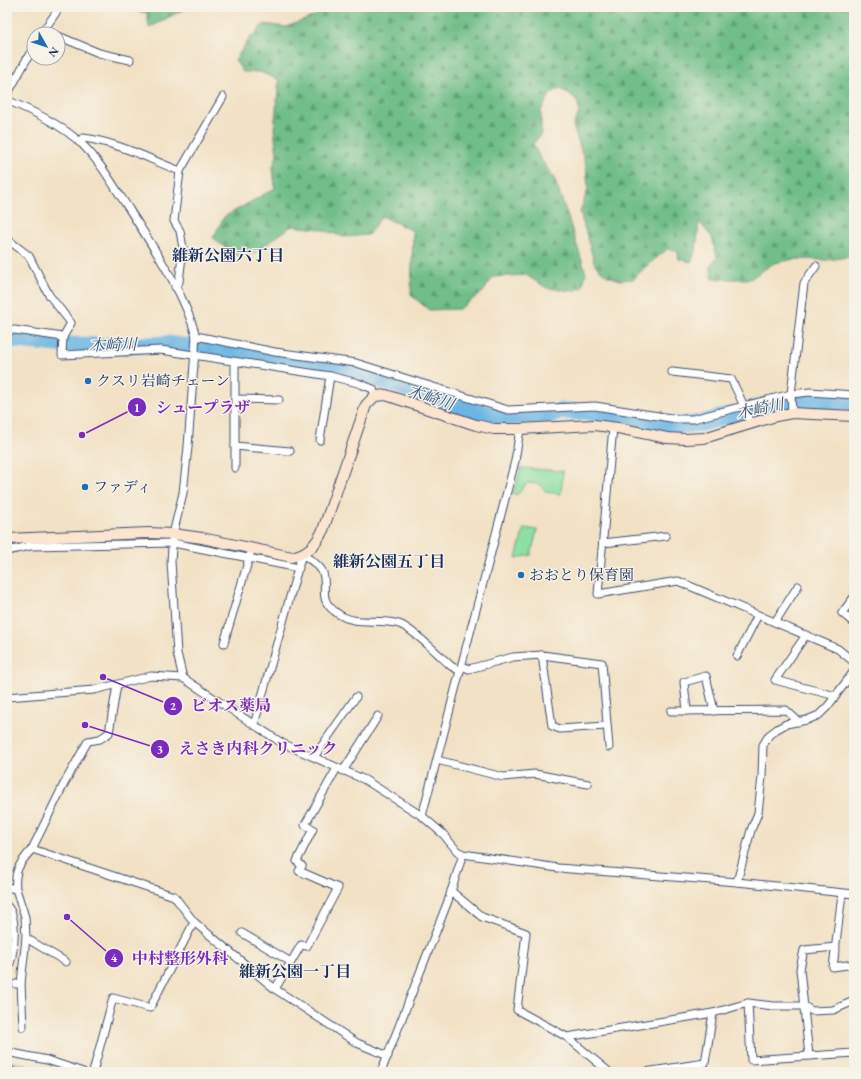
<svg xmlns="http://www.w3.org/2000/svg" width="861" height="1079" viewBox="0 0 861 1079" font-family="'EB Garamond','Noto Serif JP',serif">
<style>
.forest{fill:url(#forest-firs);stroke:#467673}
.green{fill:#8ce0a2;stroke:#548880}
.water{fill:url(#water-waves);stroke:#4272a0}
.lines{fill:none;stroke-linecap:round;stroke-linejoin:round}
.river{stroke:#6ab5e3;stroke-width:17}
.street-tunnel{stroke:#c7bdb0;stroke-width:7;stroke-dasharray:7 3.5;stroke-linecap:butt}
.street-casing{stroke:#3b4a6d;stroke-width:9}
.secondary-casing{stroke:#3b4a6d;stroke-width:12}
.highway-casing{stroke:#3b4a6d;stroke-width:15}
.street{stroke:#fff;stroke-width:7}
.secondary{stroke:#fce5cf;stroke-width:10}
.highway{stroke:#f8bd88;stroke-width:13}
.poi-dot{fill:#1f6fb2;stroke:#f7f3e8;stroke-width:1.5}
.labels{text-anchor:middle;stroke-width:3;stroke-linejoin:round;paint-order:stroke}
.poi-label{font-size:15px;fill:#1b2f5e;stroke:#f7f3e8;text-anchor:start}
.neighbourhood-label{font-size:16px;font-weight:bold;fill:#1b2f5e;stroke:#f7f3e8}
.water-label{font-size:16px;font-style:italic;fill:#335786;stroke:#f7f3e8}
.leader{fill:none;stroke:#7b2cbf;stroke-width:1.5}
.callout-dot{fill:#7b2cbf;stroke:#f7f3e8;stroke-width:1.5}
.mark-label{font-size:12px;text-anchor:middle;font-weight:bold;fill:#fff}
.callout-label{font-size:16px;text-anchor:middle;font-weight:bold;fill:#7b2cbf;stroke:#f7f3e8;stroke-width:3;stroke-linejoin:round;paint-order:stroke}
</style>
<defs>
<pattern id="forest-firs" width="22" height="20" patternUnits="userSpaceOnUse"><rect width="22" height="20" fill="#71be88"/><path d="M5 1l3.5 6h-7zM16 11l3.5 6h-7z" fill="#5c9b72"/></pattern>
<pattern id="water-waves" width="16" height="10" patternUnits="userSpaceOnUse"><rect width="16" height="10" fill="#6ab5e3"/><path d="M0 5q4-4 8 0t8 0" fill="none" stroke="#5694bb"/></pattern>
</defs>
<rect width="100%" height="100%" fill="#f7f3e8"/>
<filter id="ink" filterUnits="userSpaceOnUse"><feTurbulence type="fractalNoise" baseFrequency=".025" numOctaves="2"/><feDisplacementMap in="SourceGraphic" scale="8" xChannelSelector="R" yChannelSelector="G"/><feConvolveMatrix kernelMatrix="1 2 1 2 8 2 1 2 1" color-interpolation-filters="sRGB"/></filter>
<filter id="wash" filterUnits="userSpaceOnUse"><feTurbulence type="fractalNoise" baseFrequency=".012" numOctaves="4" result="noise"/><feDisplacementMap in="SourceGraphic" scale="16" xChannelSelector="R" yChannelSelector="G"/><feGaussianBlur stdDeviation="0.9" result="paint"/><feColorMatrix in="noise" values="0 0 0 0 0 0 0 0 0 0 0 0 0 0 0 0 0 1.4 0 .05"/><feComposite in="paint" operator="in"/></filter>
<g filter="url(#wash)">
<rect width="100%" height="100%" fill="#f2e1c4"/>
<g class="forest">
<polygon points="125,7 188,7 149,28 147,13 123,9"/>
<path d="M327,7H854V256L828,260L794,259L774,263L750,279H713L710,266L717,258L712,237L699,222L696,250L691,262L679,259L677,250L667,249C655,260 643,267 634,279L619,280L606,275L595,265L580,212L588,189L586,165L573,126C574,122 579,115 579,111C580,99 569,92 559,89L551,93L541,111V134L533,144L540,158L554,178L565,208L586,273L582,288L573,291L547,288L526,275L493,277L483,292L459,309L429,310L411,295L413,231L382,216L368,235L344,237L320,229L292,226L255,252L234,255L213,238L224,217L275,188L273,167L277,155L274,129L279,80L260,72H243L235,60L249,39L264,24L286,27L315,16Z"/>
</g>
<g class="green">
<polygon points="521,468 563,471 561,494 546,492 540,484 527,483 517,495 513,494"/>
<polygon points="524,528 537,530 531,555 516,558"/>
</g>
<polygon class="water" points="7,1061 55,1072 7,1072"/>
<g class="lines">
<polyline class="river" points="7,339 68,345 124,346 167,344 327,366 384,381 474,411 505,417 551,415 562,411 612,414 667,425 684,425 701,423 781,402 804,400 854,403"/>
</g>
</g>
<g filter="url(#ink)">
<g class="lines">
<polyline class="street-tunnel" points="7,984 16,984"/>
<g class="street-casing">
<g id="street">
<polyline points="43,30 52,34"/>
<polyline points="41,34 60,7"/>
<polyline points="58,36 99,53 130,60"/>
<polyline points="7,95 34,46"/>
<path d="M7,100C34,112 61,124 83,145C102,164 114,187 129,209C154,249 183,290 196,336L188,447L183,493L173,534L171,562L177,653L183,678"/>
<path d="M79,142L83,138C117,142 149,159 180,171L174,221L180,231L183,248L179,282L175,287"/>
<polyline points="180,171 223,97"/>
<polyline points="7,239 29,256 49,295 71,323 63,337 62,355 161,350 330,376 358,383 373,389 375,396"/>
<polyline points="7,329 63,337"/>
<polyline points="196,336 275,352 356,363 508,410 595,406 677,419 693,419 791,394 810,392 854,395"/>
<path d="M672,372L731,379C739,394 745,407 750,424"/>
<polyline points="235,399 279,400"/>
<polyline points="792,413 791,394 804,283 816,266"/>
<polyline points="613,427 598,594 678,581 838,649 854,662"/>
<polyline points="320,440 330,376"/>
<polyline points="235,446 290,451"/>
<polyline points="235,468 235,362"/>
<polyline points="603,543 666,536"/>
<polyline points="7,551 30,546 173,543 299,568"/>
<polyline points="854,597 842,613 854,623"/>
<polyline points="775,622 798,586"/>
<polyline points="806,635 775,680 836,696"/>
<polyline points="224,643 250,555"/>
<polyline points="542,655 602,663 609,747"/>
<polyline points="737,656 758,615"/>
<polyline points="462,666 469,669 513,657 542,655 552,726 560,729 606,726"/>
<polyline points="7,697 94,690 151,676 183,678 282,743 365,780 422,816 443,834 457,851 463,854 558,868 737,882 854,894"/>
<polyline points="671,711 786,710 799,722"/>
<polyline points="687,711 684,682 706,676 714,711"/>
<path d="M254,725L302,554C309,559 320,565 323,573C328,590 317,599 337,613C356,627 378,617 399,624C412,628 440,656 451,666L460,671"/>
<polyline points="314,757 356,697"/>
<polyline points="437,760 503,777 535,774 588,784"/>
<polyline points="343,771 378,716"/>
<polyline points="422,816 515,461 520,429"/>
<polyline points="32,849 64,784 88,741 100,739 109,733 117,685"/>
<polyline points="737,882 751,830 758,813 762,777 763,745 769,735 777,729 786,724 807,720 819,715 828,706 854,671"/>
<path d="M7,887L16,889C14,870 20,863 32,849L174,896L194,922L275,989L357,1043L388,1056"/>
<polyline points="16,889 25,917 26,938 21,983 16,984"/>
<polyline points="451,891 482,917 526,933 517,1010 567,1037 609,1072"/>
<polyline points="842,894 833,967 854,964"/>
<path d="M7,906C19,918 14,957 7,971"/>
<polyline points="242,933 291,962"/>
<polyline points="26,938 66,962"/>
<polyline points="21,983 23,1027"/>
<polyline points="275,989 301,945 307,946 338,888 299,871 302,866 297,861 313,829 305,825 337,768"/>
<polyline points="748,1003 773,1006 804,1006 812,1011 833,1010 854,1001"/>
<polyline points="713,1013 748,1003 751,1060 854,1053"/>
<polyline points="567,1037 713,1013 705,1063 645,1072"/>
<polyline points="7,1052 47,1060 83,1072"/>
<polyline points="809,1056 800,969 804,950 836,947"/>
<polyline points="93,1072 113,998 150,1008 194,922"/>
<polyline points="381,1072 448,901 463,854"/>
</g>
</g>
<g class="secondary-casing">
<path id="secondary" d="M7,539L148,533L173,534L202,538L292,557C308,553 316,545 323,530L366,405L375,396L386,395L476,425L494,429H520L594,425L618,428L667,438L685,439L704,438L776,416L792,413L854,416"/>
</g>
<g class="highway-casing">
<polyline id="highway" points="7,1071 7,1072"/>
</g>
<use href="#street" class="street"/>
<use href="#secondary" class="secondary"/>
<use href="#highway" class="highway"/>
</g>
</g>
<g class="poi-dot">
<circle cx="88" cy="381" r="4"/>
<circle cx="85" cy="487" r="4"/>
<circle cx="521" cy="575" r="4"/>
</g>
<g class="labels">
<g class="poi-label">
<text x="96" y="386">クスリ岩崎チェーン</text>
<text x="93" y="492">ファディ</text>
<text x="529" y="580">おおとり保育園</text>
</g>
<g class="neighbourhood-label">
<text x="228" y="261">維新公園六丁目</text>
<text x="389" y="567">維新公園五丁目</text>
<text x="295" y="977">維新公園一丁目</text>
</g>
<g class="water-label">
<text transform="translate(113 344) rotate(-1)" y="6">木崎川</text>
<text transform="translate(431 397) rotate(18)" y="6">木崎川</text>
<text transform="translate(760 408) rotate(-11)" y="6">木崎川</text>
</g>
</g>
<path class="leader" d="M82 435L137 407M103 677L173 706M85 725L160 749M67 917L114 958"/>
<g class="callout-dot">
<circle cx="82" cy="435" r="4"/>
<circle cx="103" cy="677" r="4"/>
<circle cx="85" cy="725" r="4"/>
<circle cx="67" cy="917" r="4"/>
<circle cx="137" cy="407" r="10"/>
<circle cx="173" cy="706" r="10"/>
<circle cx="160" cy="749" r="10"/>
<circle cx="114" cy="958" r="10"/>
</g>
<g class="mark-label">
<text x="137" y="412">1</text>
<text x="173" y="710">2</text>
<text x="160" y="753">3</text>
<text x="114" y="962">4</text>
</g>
<g class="callout-label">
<text x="203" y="413">シュープラザ</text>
<text x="231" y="711">ビオス薬局</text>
<text x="258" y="754">えさき内科クリニック</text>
<text x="180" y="964">中村整形外科</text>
</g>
<rect width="861" height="1079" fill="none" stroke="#f7f3e8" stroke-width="24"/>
<g transform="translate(46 46) rotate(129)"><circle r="19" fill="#f7f3e8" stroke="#9fa5b1"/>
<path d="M0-3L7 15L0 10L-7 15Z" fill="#1f6fb2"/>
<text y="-6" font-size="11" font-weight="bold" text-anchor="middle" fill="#1b2f5e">N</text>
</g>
</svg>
